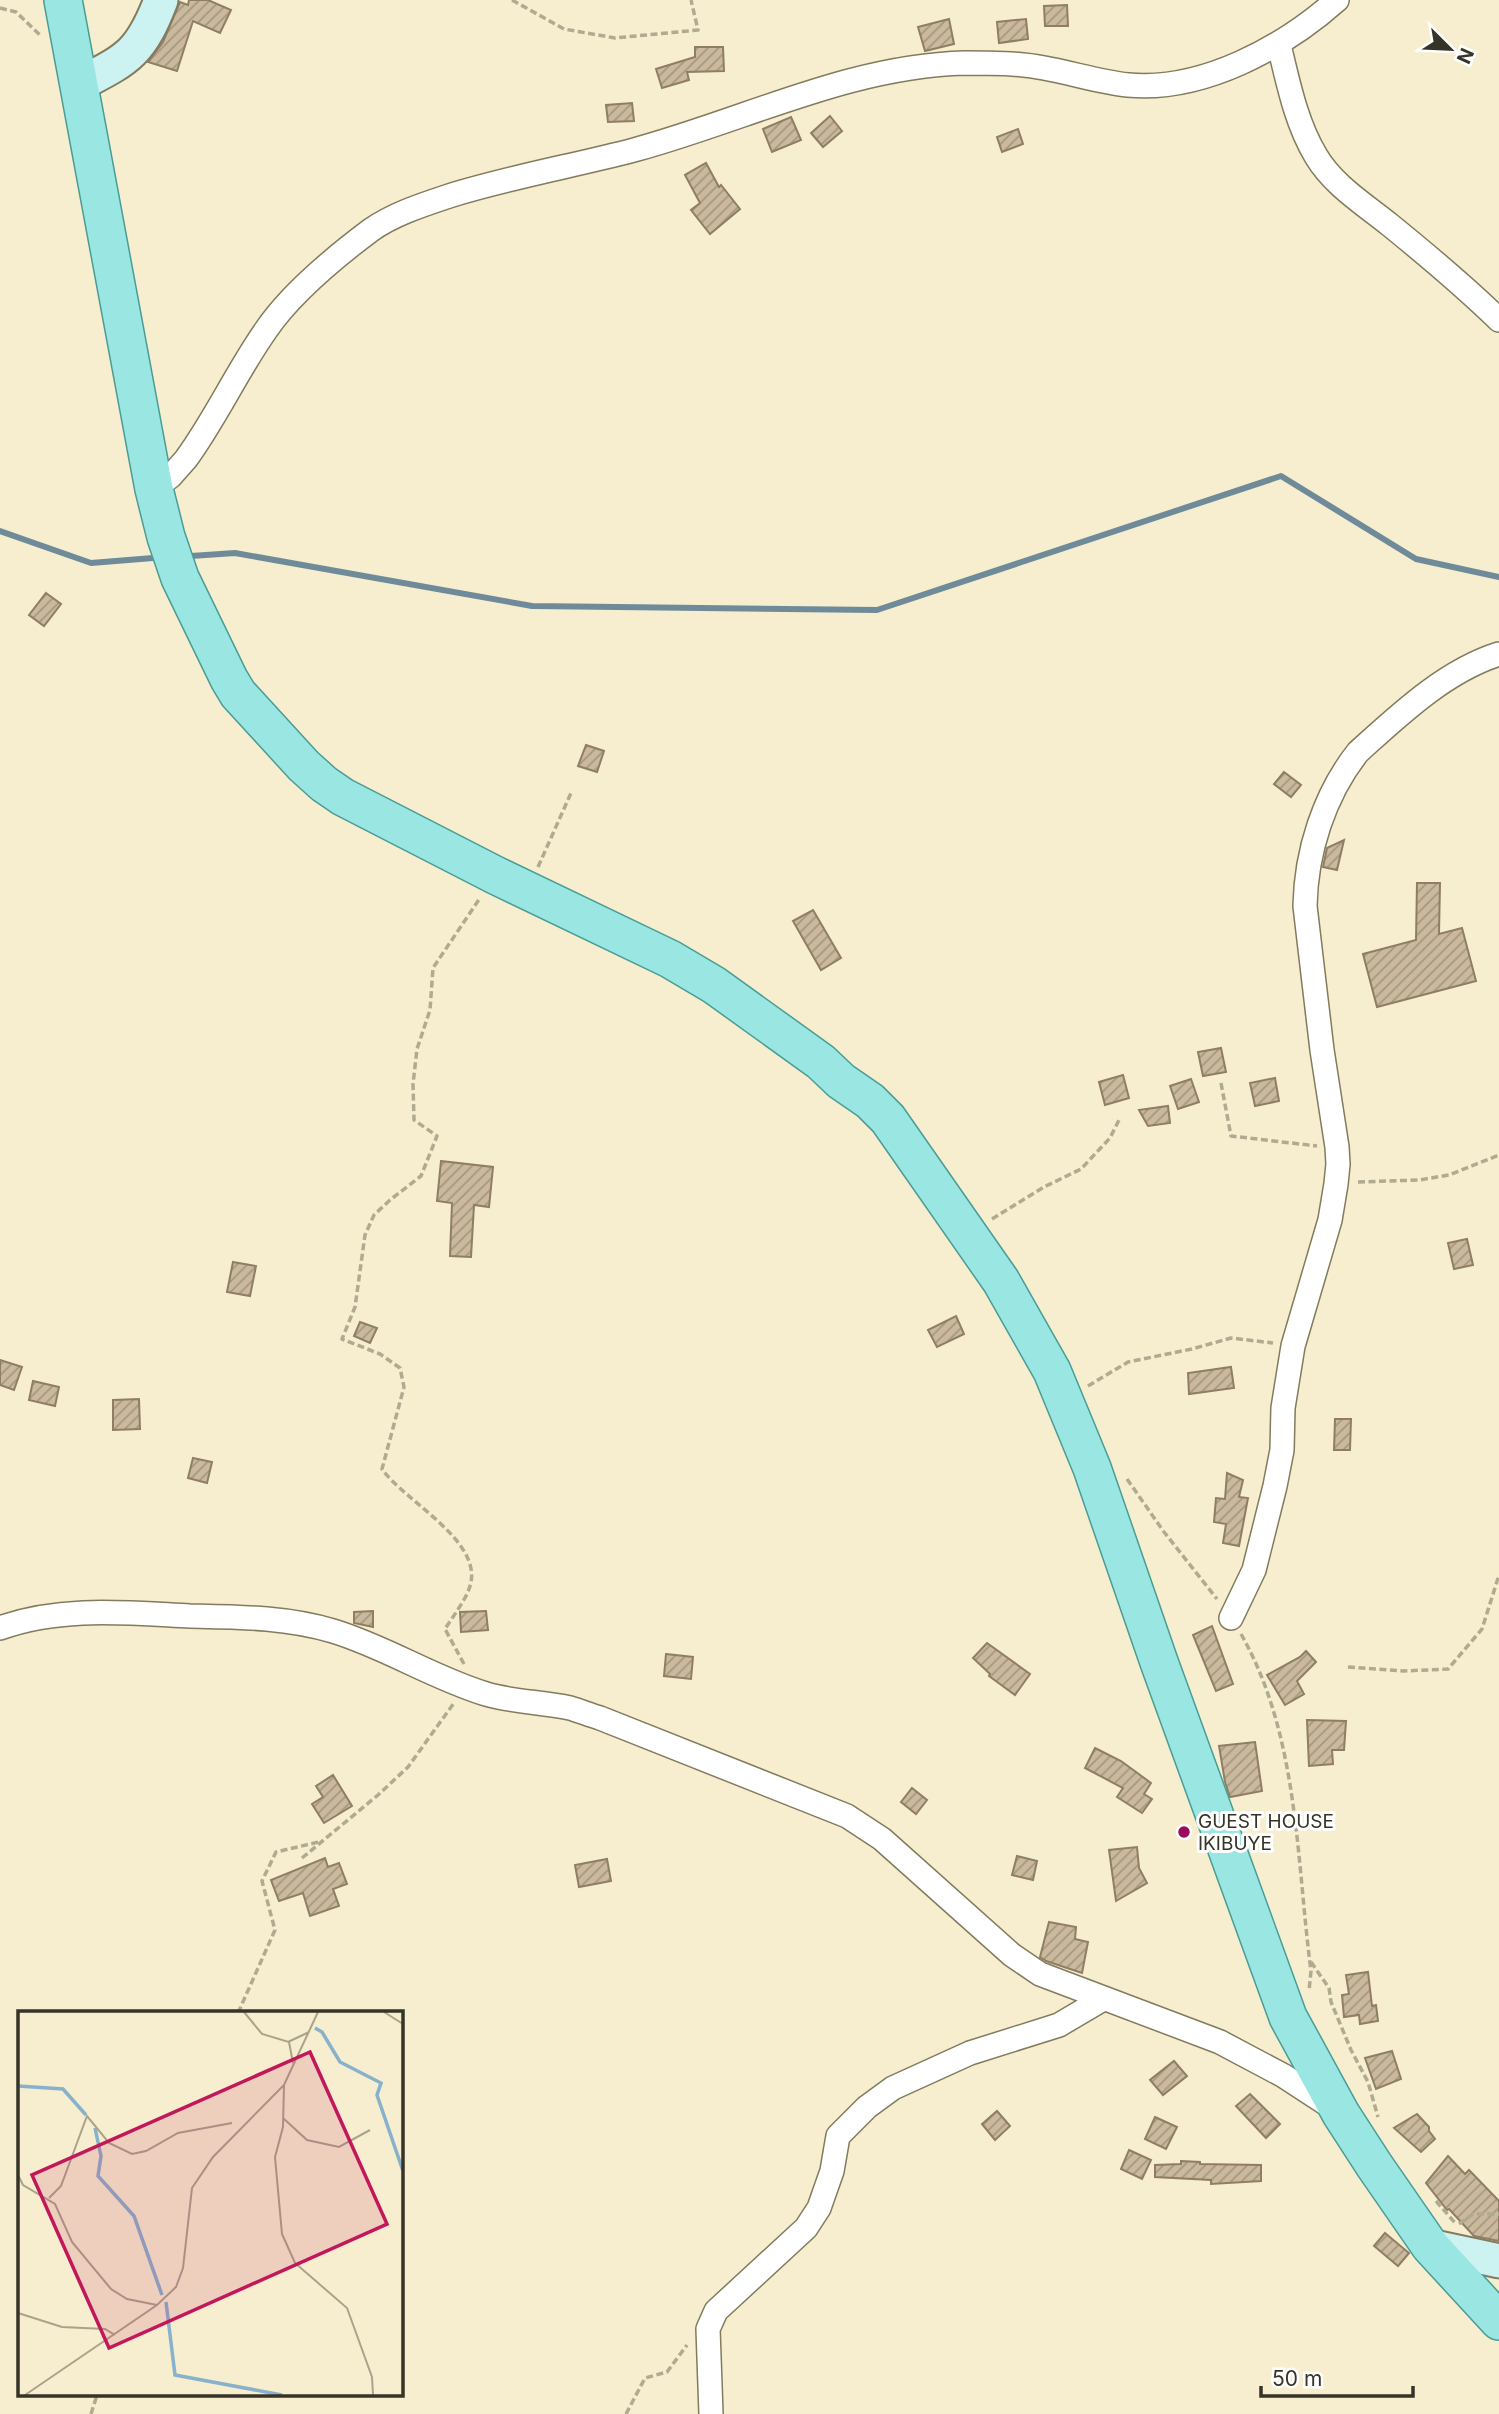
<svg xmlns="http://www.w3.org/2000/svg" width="1499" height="2414" viewBox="0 0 1499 2414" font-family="Inter,sans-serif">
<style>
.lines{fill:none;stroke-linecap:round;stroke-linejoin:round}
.stream{stroke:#6f8b9a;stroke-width:6}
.building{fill:url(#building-hatch);stroke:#8f7e64;stroke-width:2}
.street-casing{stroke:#827b5e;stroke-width:26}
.secondary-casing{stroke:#827b5e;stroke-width:37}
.primary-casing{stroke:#4a9c94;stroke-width:40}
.path{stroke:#b0aa91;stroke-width:3.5;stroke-dasharray:7 3.5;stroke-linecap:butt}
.street{stroke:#fff;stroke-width:23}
.secondary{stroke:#ccf2f1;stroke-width:33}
.primary{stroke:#99e6e2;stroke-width:37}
.poi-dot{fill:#99095c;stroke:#fff;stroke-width:2.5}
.labels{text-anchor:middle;stroke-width:6;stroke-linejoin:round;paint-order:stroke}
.poi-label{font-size:19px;fill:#363327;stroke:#fff;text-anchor:start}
.inset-river{fill:none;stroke:#88b1cc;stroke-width:3.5}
.inset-road{fill:none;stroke:#a9a38b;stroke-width:2}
.view{fill:#c2185b;fill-opacity:0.15;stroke:#c2185b;stroke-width:3.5}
.inset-edge{fill:none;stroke:#363327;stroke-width:3.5}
</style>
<defs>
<pattern id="building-hatch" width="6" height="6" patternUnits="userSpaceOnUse" patternTransform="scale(1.75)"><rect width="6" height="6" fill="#cab99d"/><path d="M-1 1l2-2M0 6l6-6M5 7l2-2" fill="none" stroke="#a59780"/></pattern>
</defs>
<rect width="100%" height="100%" fill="#f6eece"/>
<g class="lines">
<g class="stream">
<polyline points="0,531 91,563 153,558"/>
<polyline points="191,556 235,553 532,606 877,610 1281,476 1416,559 1499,577"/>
</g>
</g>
<g class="building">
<polygon points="189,0 208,0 231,10 220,33 193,21 177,71 148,62 163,42 180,2 188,5"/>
<polygon points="1067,5 1068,26 1045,26 1044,6"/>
<polygon points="949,19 954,44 925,51 918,27"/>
<polygon points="1026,19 1028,39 999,43 997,22"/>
<polygon points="695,47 723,47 724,71 687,72 689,80 662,88 656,69 695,57"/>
<polygon points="632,103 634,121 608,122 606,105"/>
<polygon points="830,116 842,131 823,147 811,133"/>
<polygon points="791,117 801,140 772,152 763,129"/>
<polygon points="1018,129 1023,144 1002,152 997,137"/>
<polygon points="706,163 719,187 721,185 740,209 710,234 691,210 700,203 685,175"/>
<polygon points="46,593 61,604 44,626 29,615"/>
<polygon points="586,745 604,751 597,772 578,766"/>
<polygon points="1284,772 1301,785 1291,797 1274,784"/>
<polygon points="1344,840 1337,870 1323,867 1327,848"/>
<polygon points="1417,883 1440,883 1439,934 1462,928 1476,981 1377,1007 1363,954 1416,940"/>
<polygon points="813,910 841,958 821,970 793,921"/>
<polygon points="1221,1048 1226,1072 1203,1076 1198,1052"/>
<polygon points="1123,1075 1129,1098 1105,1105 1099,1082"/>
<polygon points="1275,1078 1279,1101 1255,1106 1250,1083"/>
<polygon points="1191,1079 1199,1102 1178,1109 1170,1086"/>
<polygon points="1168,1106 1170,1123 1148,1126 1139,1110"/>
<polygon points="441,1161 493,1167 489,1207 474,1205 471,1257 450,1256 452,1203 437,1201"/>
<polygon points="1467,1239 1473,1265 1454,1269 1448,1243"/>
<polygon points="233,1262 256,1266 250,1296 227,1292"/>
<polygon points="956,1316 964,1334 937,1347 928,1330"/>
<polygon points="360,1322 377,1328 370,1343 354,1336"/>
<polygon points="0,1360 22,1367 14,1390 0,1385"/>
<polygon points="1231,1367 1234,1388 1189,1394 1188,1373"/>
<polygon points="33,1381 59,1387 55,1406 29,1400"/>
<polygon points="139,1399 140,1429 113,1430 113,1400"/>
<polygon points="1335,1419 1351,1419 1350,1450 1334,1450"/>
<polygon points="193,1458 212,1462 207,1483 188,1478"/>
<polygon points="1227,1473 1243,1480 1239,1497 1248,1498 1239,1546 1223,1543 1226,1524 1214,1522 1216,1498 1225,1499"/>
<polygon points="373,1611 373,1627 354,1623 354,1612"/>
<polygon points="486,1611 488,1630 461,1632 460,1612"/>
<polygon points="1212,1626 1233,1684 1216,1691 1193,1635"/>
<polygon points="987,1643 1030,1674 1015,1695 989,1676 990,1674 973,1658"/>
<polygon points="1306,1651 1316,1662 1297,1681 1304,1694 1285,1705 1267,1675 1300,1657"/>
<polygon points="666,1654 693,1657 691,1679 664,1676"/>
<polygon points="1307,1720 1346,1721 1344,1750 1332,1750 1333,1764 1309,1766"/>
<polygon points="1255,1742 1262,1791 1230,1797 1225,1782 1219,1746"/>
<polygon points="1095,1748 1121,1761 1151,1783 1144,1794 1152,1799 1142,1813 1117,1797 1123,1788 1085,1768"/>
<polygon points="333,1775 352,1806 324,1823 312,1804 323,1797 316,1786"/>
<polygon points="912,1788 927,1800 916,1814 901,1802"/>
<polygon points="1137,1847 1139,1868 1147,1883 1116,1901 1109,1850"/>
<polygon points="1017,1856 1037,1861 1033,1880 1012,1875"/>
<polygon points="325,1858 328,1867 339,1863 347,1884 333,1889 339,1906 310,1916 303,1893 279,1901 271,1880"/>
<polygon points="607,1859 611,1881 579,1887 575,1865"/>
<polygon points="1049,1922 1076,1927 1075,1939 1088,1942 1082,1973 1046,1961 1040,1957"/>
<polygon points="1368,1972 1372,2006 1376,2005 1378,2021 1360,2024 1359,2015 1344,2017 1342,1995 1349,1994 1346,1975"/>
<polygon points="1392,2051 1401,2079 1376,2089 1365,2058"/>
<polygon points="1174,2061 1187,2076 1163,2095 1150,2080"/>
<polygon points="1250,2094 1280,2124 1266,2138 1236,2106"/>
<polygon points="997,2111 1010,2126 995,2140 982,2124"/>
<polygon points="1417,2114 1429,2127 1429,2131 1435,2139 1421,2152 1394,2128"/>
<polygon points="1155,2117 1177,2127 1166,2149 1145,2139"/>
<polygon points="1129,2150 1151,2160 1142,2179 1121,2169"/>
<polygon points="1448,2156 1465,2174 1469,2170 1499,2201 1499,2241 1474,2236 1449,2209 1447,2210 1426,2183"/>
<polygon points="1181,2161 1200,2162 1200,2164 1261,2165 1261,2181 1211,2184 1211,2180 1155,2177 1155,2165 1181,2164"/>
<polygon points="1385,2233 1409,2253 1398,2266 1374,2246"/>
</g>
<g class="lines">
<g class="street-casing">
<g id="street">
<path d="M1279,45C1288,82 1296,123 1316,156C1333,185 1364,204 1390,225C1427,255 1464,286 1499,320"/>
<path d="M154,489L171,476L186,459C216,418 237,371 266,330C291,293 335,257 371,230C394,214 422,205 449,196C510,177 573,166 634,150C745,120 849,66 965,63C991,63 1019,63 1044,68C1072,73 1100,82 1128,85C1202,92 1283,48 1337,0"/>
<path d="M1231,1618L1254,1570L1275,1486L1282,1450L1283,1408L1293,1346L1330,1220L1336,1184L1338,1164L1337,1147L1322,1050L1305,906C1306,852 1324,795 1358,752C1399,715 1445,671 1499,654"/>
<path d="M0,1628C61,1606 127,1613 190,1616C238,1617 286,1617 333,1631C386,1647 433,1678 486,1694C513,1702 542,1702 570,1708C580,1711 590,1715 600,1718L847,1816L882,1839L1012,1955L1040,1974L1220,2042L1284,2076L1333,2108"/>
<polyline points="711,2414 708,2329 716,2311 806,2228 819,2208 832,2171 838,2136 867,2107 893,2088 970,2053 1059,2025 1103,1999"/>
</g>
</g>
<g class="secondary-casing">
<g id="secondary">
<path d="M78,85C127,59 140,55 161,0"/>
<polyline points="1430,2246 1499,2261"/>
</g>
</g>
<g class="primary-casing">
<polyline id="primary" points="63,0 154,489 166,537 180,578 229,679 238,694 304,766 324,784 343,797 495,875 670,959 714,985 821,1062 841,1081 870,1101 888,1119 1001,1281 1052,1371 1092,1468 1159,1662 1288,2017 1341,2114 1374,2165 1430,2246 1499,2321"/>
</g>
<g class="path">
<polyline points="512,0 564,29 615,38 698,30 691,0"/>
<polyline points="0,8 16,12 40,35"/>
<polyline points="538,867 571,793"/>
<polyline points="1221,1083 1231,1136 1317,1146"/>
<polyline points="1358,1182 1419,1180 1449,1175 1499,1155"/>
<polyline points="992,1219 1044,1187 1081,1169 1110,1138 1119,1120"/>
<polyline points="1088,1386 1128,1362 1192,1349 1231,1338 1273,1343"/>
<polyline points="1127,1479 1164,1532 1217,1599"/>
<path d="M1241,1634C1299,1736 1296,1858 1311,1971L1309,1991"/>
<path d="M464,1664L445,1629C453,1616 466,1600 470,1586C484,1541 404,1501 382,1469L404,1387L400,1368L380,1354L342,1339L355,1307L365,1235L374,1215L390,1200L421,1176L437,1136L414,1120L413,1084L417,1049L430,1010L433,968L480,898"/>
<polyline points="1348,1667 1404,1671 1448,1669 1482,1629 1499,1575"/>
<polyline points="302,1858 378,1795 408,1767 454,1703"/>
<polyline points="1311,1962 1329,1988 1331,2002 1351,2050 1368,2082 1378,2117"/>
<polyline points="238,2013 275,1930 262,1881 276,1852 323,1841"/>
<polyline points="1436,2201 1456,2224"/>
<polyline points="1459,2224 1473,2214 1499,2214"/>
<polyline points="91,2414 97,2395"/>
<polyline points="626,2414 645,2378 667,2372 687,2345"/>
</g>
<use href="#street" class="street"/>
<use href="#secondary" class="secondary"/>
<use href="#primary" class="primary"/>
</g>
<circle class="poi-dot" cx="1184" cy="1832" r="7"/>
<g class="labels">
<g class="poi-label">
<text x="1198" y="1828">GUEST HOUSE<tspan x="1198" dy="22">IKIBUYE</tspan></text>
</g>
</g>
<g transform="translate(18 2011)">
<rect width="385" height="385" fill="#f6eece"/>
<path class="inset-river" d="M297,17L304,21L322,51L363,72L359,84L385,160M0,75L45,78L68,104M77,117L83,145L80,165L116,205L144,284M148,291L157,364L264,384"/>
<path class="inset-road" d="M226,1L244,23L271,31L275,52M366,1L385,13M270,31L291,21M266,74L265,116L257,146L264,223L277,252L329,297L354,366L355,384M265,107L289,129L321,136L352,119M0,164L5,174L37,193L54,231L93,278L109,288L139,294M31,187L43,175L69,105L91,132L114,143L128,140L160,122L214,112M0,302L44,316L87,318L97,324M7,384L139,294L158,276L165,257L174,177L195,146L266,74L300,1"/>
<path class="view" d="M292,41L369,213L91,337L14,164Z"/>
<rect width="385" height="385" class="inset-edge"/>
</g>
<g transform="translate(1450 49) rotate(114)" stroke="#ffffff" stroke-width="5" paint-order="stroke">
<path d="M0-5L12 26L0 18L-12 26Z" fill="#363327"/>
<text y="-10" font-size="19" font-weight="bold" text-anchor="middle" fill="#363327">N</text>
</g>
<path d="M1261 2386v10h152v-10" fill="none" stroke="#363327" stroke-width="3.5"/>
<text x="1272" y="2386" font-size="21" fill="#363327" stroke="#ffffff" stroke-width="5" paint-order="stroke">50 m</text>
</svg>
